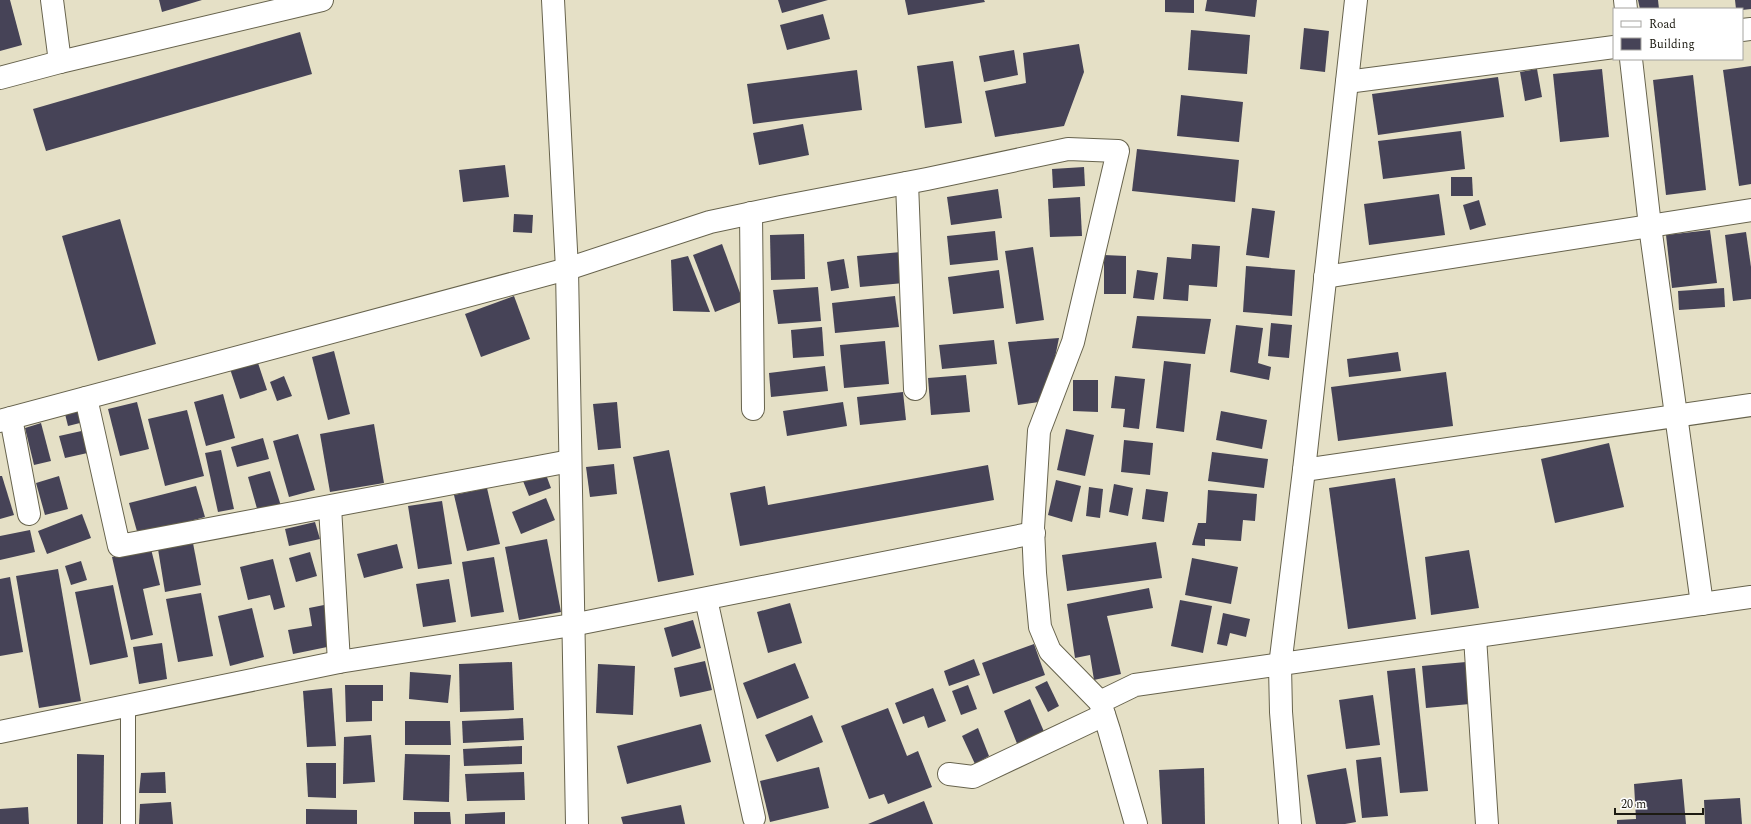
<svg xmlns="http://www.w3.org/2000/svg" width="1751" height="824" viewBox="0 0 1751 824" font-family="Spectral,serif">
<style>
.building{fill:#464357}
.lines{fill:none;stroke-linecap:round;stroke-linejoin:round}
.service-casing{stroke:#67634d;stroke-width:16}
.minor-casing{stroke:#67634d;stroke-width:24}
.service{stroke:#fff;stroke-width:14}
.minor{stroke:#fff;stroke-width:22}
</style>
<rect width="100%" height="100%" fill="#e5e0c6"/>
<g class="building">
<polygon points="0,0 10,0 22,45 0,51"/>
<polygon points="159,0 202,0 162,12"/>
<polygon points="778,0 828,0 782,13"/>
<polygon points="905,0 984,0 985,2 908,15"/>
<polygon points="1165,0 1194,0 1194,13 1165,12"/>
<polygon points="1207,0 1257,0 1255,17 1205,11"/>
<polygon points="1638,0 1658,0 1659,9 1640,9"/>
<polygon points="1735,0 1751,0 1751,9 1742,10 1742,9 1736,9"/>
<polygon points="823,14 830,39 787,50 780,25"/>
<polygon points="1304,28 1329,31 1325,72 1300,69"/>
<polygon points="1191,30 1250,35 1247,74 1188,70"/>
<polygon points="300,32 312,74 46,151 33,109"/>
<polygon points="1079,44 1084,72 1064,126 995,137 985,91 1026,83 1023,53"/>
<polygon points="1014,50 1018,75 984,82 979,56"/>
<polygon points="953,61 962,123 925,128 917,66"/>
<polygon points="1751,66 1751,184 1739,186 1723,70"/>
<polygon points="1537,69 1542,97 1525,101 1520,72"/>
<polygon points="1602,69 1609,137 1560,142 1553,74"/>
<polygon points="857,70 862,110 753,124 747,84"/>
<polygon points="1693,75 1706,190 1666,195 1653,80"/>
<polygon points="1498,77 1504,117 1378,135 1372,94"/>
<polygon points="1181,95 1243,102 1239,142 1177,136"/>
<polygon points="803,124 809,155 759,165 753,133"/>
<polygon points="1461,131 1465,169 1383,179 1378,141"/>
<polygon points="1137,149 1239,160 1235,202 1132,191"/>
<polygon points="505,165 509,197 463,202 459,170"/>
<polygon points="1084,167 1085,186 1053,188 1052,169"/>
<polygon points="1451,177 1472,177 1473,196 1451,196"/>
<polygon points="998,189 1002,218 951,225 947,197"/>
<polygon points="1439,194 1445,235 1369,245 1364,204"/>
<polygon points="1080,197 1082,236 1050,237 1048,199"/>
<polygon points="1479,200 1486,225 1470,230 1463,205"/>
<polygon points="1252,208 1275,211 1269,258 1246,255"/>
<polygon points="514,214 533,215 532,233 513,232"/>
<polygon points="120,219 156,344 98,361 62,236"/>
<polygon points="1710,230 1717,283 1672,288 1666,235"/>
<polygon points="995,231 998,260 950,265 947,236"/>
<polygon points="1746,232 1751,267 1751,299 1733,301 1725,235"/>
<polygon points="804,234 805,279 771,280 770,235"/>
<polygon points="722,244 743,301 715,312 693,255"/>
<polygon points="1192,244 1220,246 1217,287 1189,285 1188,301 1163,299 1167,257 1191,259"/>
<polygon points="1033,247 1044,320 1016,324 1005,251"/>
<polygon points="901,252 904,283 860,287 857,256"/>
<polygon points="1104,255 1126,256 1126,294 1104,294"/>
<polygon points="688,256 710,312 673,311 671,260"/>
<polygon points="844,259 849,288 831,291 827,262"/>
<polygon points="1246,266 1295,270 1292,316 1243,312"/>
<polygon points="999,270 1004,308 953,314 948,277"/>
<polygon points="1137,270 1158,273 1154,300 1133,298"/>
<polygon points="818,287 821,321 778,324 773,290"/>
<polygon points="1724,288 1725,307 1679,310 1678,291"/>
<polygon points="514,296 530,339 481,357 465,314"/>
<polygon points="895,296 899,327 835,333 832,303"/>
<polygon points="1137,316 1211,319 1205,354 1132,348"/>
<polygon points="1271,323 1292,325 1289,358 1268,356"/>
<polygon points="1236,325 1263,328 1258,363 1271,367 1269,380 1230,372"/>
<polygon points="822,327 824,356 793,358 791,330"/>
<polygon points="1059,338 1046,401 1018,405 1008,342"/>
<polygon points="994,340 997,364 942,369 939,345"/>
<polygon points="885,341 889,384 844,388 840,345"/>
<polygon points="334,351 350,414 328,420 312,357"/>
<polygon points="1398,352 1401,371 1349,377 1347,359"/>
<polygon points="257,360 267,390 240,399 230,369"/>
<polygon points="1164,361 1191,364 1184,432 1156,428"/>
<polygon points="825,366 828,391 771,397 769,373"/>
<polygon points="1446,372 1453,426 1338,441 1331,387"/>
<polygon points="966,375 970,412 931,415 928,378"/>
<polygon points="284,376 292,396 277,401 270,382"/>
<polygon points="1115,376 1145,379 1139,429 1123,427 1125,409 1111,408"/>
<polygon points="1073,380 1098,380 1098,412 1073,411"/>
<polygon points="903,392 906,420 860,425 857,397"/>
<polygon points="223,394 235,438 206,446 194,402"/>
<polygon points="137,402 149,449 120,456 108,409"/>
<polygon points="617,402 621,448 598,450 593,404"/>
<polygon points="843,402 847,426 787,436 783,411"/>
<polygon points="81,410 84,422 68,426 65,414"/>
<polygon points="187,410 204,476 165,486 148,419"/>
<polygon points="1221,411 1267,420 1262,449 1216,440"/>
<polygon points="41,423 51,461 34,465 25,428"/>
<polygon points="374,424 384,483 330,492 320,434"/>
<polygon points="1066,429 1094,435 1085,476 1057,470"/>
<polygon points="86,430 92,452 65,458 59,436"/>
<polygon points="298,434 315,490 289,497 273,441"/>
<polygon points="263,438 269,459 237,467 231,447"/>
<polygon points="1124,440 1153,443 1150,475 1121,472"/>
<polygon points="1609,443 1624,507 1555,523 1541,459"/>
<polygon points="221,450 234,509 218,512 205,453"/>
<polygon points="669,450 694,575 658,582 633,457"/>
<polygon points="1212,452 1268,459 1264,488 1208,481"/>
<polygon points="614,464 617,494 590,497 586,467"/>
<polygon points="988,465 994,500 740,546 730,493 765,486 768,505"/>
<polygon points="270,471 281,506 258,512 248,477"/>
<polygon points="545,472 551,488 529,496 523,481"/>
<polygon points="0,476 2,476 14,515 0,519"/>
<polygon points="59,476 68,509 45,515 36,483"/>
<polygon points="1395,478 1416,619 1348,629 1329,488"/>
<polygon points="1056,480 1081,486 1072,522 1048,515"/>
<polygon points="1114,484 1133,488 1128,516 1109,512"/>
<polygon points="196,486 205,517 138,535 129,503"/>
<polygon points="1089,487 1103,489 1100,518 1086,516"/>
<polygon points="487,488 500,544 467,551 454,495"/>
<polygon points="1146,489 1168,492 1164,522 1142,519"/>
<polygon points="1208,490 1257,494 1255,521 1243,520 1241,541 1205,539 1205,546 1192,545 1198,523 1206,523"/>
<polygon points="546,498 555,520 521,534 512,512"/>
<polygon points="442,501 452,564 418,569 408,506"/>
<polygon points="82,514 91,538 47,554 38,531"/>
<polygon points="315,522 320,539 289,546 285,529"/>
<polygon points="30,530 35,552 0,560 0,536"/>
<polygon points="547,539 561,612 519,620 505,547"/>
<polygon points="1156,542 1162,578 1067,591 1062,555"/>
<polygon points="193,543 201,585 165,592 158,549"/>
<polygon points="397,544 403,568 364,578 357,554"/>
<polygon points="151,549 160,585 143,589 153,635 131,640 112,557"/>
<polygon points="1469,550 1479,608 1431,615 1425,557"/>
<polygon points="310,552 317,576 296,582 289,558"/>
<polygon points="494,557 504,612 471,617 462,562"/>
<polygon points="1192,558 1238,567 1231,604 1185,595"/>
<polygon points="273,559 285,607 274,610 270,595 248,600 240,567"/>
<polygon points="81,561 87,580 71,585 65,566"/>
<polygon points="58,569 81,701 39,708 16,576"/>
<polygon points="10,577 23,652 0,656 0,579"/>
<polygon points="449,579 456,622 423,627 416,584"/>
<polygon points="113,585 128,657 90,665 75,592"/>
<polygon points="1149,588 1153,608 1107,616 1121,674 1094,680 1090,655 1075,658 1067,604"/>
<polygon points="201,593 213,656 178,662 166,599"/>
<polygon points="1180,600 1212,606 1203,653 1171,646"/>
<polygon points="790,603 802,643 768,653 757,612"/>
<polygon points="324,605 332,646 293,654 288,630 312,626 309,608"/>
<polygon points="252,608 264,657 230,666 218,616"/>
<polygon points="1223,613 1250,619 1246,637 1230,633 1227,646 1217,644"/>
<polygon points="693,620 701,648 672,657 664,628"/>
<polygon points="162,643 167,679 139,684 133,647"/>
<polygon points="1034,644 1045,675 993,694 982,663"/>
<polygon points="974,659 980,675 949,686 944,671"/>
<polygon points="705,661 712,690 680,697 674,668"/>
<polygon points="512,662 514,710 460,712 459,664"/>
<polygon points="1466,662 1470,704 1426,708 1422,666"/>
<polygon points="795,663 809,698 757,719 743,683"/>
<polygon points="598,664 635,666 633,715 596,713"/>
<polygon points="1415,668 1428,791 1400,793 1387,671"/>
<polygon points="410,672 451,675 448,703 409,699"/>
<polygon points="1047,681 1059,706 1048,712 1035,687"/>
<polygon points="345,685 383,685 383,701 372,701 372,721 346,722"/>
<polygon points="968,685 977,709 961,715 952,691"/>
<polygon points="332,688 336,746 307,747 303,691"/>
<polygon points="933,688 946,721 928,728 924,716 903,724 895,703"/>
<polygon points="1373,695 1380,745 1346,749 1339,700"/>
<polygon points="1030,699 1045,734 1018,746 1004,711"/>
<polygon points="888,708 907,756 918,751 932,787 888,804 884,794 869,799 841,726"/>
<polygon points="812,715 823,742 777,762 765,735"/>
<polygon points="523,718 524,740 463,743 462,721"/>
<polygon points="405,721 450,721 451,745 405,745"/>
<polygon points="701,724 711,762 627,784 617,746"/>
<polygon points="978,728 989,756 975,764 962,736"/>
<polygon points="371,735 375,782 343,784 344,737"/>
<polygon points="522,746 522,764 464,766 463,749"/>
<polygon points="77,754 104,755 103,824 77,824"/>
<polygon points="405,754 450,755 449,802 403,800"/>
<polygon points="1381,757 1388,816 1362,818 1356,760"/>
<polygon points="306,763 336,763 336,798 308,797"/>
<polygon points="819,767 829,808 770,822 760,781"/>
<polygon points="1204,768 1205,824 1162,824 1159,770"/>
<polygon points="1346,768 1356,822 1345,824 1316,824 1307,775"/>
<polygon points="165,772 166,793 139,793 141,773"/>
<polygon points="524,772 525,800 467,801 465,774"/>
<polygon points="1682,779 1686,824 1617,824 1617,820 1636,819 1634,784"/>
<polygon points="1740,798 1742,824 1705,824 1704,800"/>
<polygon points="924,801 933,824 868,824"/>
<polygon points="171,802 173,824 139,824 140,804"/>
<polygon points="681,805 685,824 623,824 621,817"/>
<polygon points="28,807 29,824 0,824 0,809"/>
<polygon points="306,809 357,810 357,824 306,824"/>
<polygon points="414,812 450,812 451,824 414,824"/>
<polygon points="505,812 505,824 465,824 465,814"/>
</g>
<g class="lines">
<g class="service-casing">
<polyline id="service" points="128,824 128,706"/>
</g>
<g class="minor-casing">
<g id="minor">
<polyline points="52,0 60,62"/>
<polyline points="553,0 567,269 577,824"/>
<polyline points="1625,0 1626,9"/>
<polyline points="1742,30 1751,29"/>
<polyline points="1631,59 1650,226 1702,604"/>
<polyline points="0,78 60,62 322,0"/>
<polyline points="1347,82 1614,47"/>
<polyline points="907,183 915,389"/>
<polyline points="751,213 753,409"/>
<polyline points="1325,277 1751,210"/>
<polyline points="86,398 119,546 570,461"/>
<polyline points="11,418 29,514"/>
<polyline points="0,421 567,269 710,222 781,207 927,179 1068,149 1118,151 1073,342 1039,431 1033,528 1035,573 1040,627 1050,651 1100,702"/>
<polyline points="1304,470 1751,405"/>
<polyline points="330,507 339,662"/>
<polyline points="706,599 754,818"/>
<polyline points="1475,637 1487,824"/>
<polyline points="0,732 339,662 572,625 1034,533"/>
<polyline points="949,774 973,777 1104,715"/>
<polyline points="1136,824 1109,730 1100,702 1135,685 1751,597"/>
<polyline points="1290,824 1281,712 1280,666 1304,470 1356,0"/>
</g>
</g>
<use href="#service" class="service"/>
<use href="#minor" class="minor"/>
</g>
<rect x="1613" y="8" width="130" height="52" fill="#ffffff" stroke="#a5a4a0"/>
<rect x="1621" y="21" width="20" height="6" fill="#ffffff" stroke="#a5a4a0"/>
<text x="1649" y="28" font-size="12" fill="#1d1b12">Road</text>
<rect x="1621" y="38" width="20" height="12" fill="#464357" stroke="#a5a4a0"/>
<text x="1649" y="48" font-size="12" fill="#1d1b12">Building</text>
<path d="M1615 808v6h88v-6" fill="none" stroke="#1d1b12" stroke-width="2"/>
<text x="1621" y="808" font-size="12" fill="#1d1b12" stroke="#ffffff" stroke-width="3" paint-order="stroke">20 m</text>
</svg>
